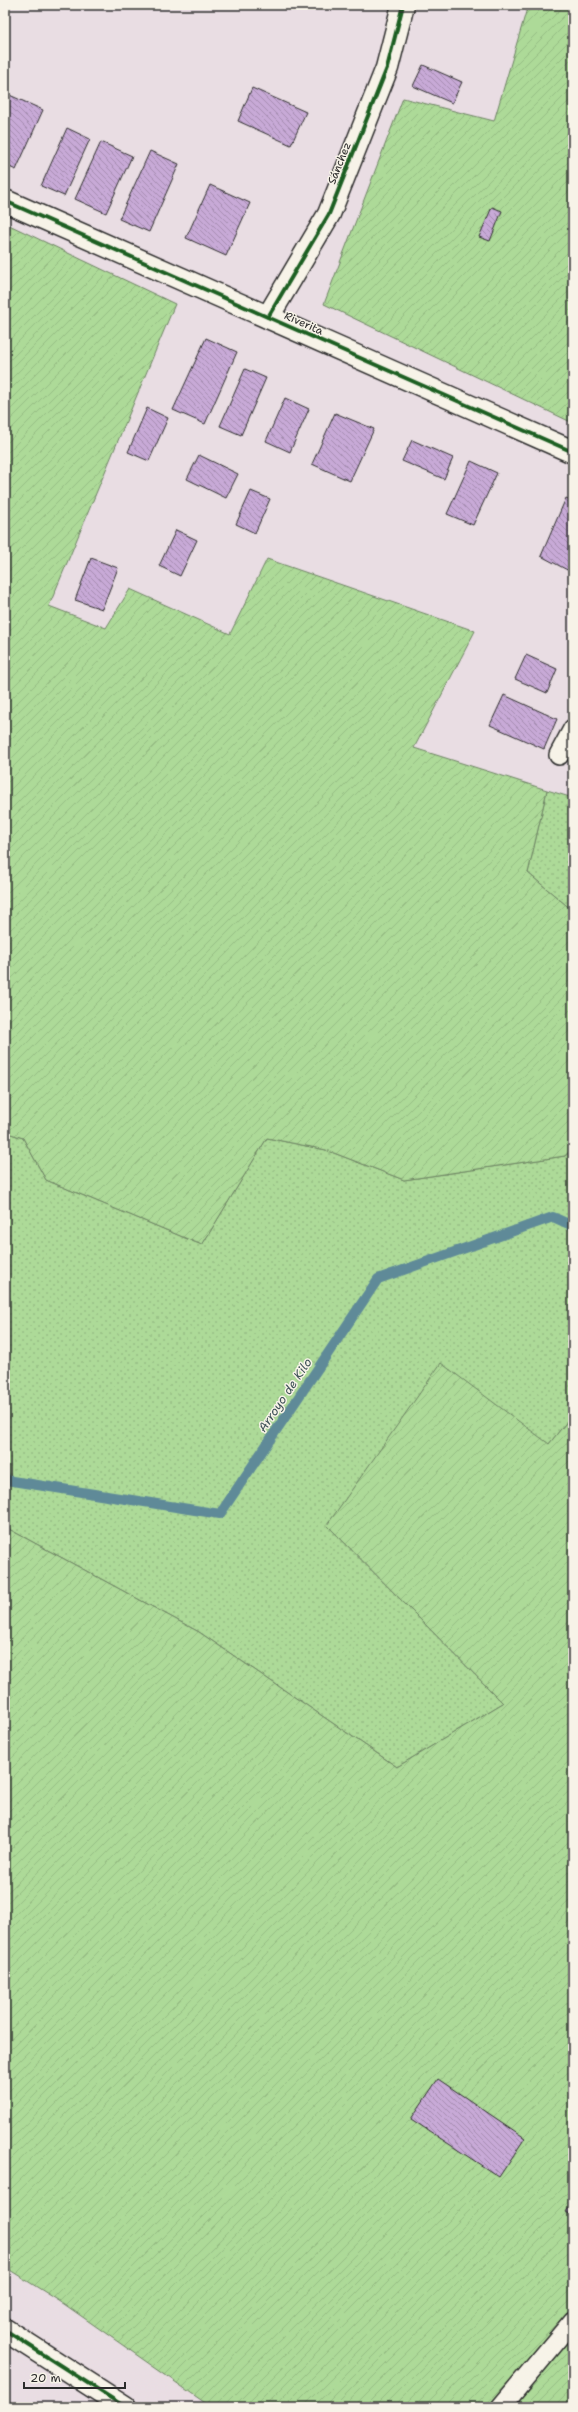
<svg xmlns="http://www.w3.org/2000/svg" width="578" height="2412" viewBox="0 0 578 2412" font-family="'Shantell Sans',sans-serif">
<style>
.grass{fill:url(#grass-dots);stroke:#6c8262}
.garden{fill:url(#garden-furrows);stroke:#6c8262}
.lines{fill:none;stroke-linecap:round;stroke-linejoin:round}
.stream{stroke:#5e8a98;stroke-width:10}
.building{fill:url(#building-back-hatch);stroke:#2b2b2b}
.lane-casing{stroke:#2b2b2b;stroke-width:22}
.street-casing{stroke:#2b2b2b;stroke-width:25}
.secondary-casing{stroke:#2b2b2b;stroke-width:25}
.lane{stroke:#f7f3e8;stroke-width:19}
.street{stroke:#f7f3e8;stroke-width:22}
.secondary{stroke:#f7f3e8;stroke-width:22}
.cycleway-casing{stroke:#f7f3e8;stroke-width:6}
.cycleway{stroke:#1b5e20;stroke-width:4}
.labels{text-anchor:middle;stroke-width:3;stroke-linejoin:round;paint-order:stroke}
.street-label{font-size:11px;fill:#2b2b2b;stroke:#f7f3e8}
.water-label{font-size:12px;font-style:italic;fill:#405358;stroke:#f7f3e8}
</style>
<defs>
<pattern id="grass-dots" width="8" height="8" patternUnits="userSpaceOnUse"><rect width="8" height="8" fill="#adda98"/><path d="M2 2h.1M6 6h.1" fill="none" stroke="#95bb83" stroke-width="1.8" stroke-linecap="round"/></pattern>
<pattern id="garden-furrows" width="10" height="10" patternUnits="userSpaceOnUse"><rect width="10" height="10" fill="#adda98"/><path d="M-1 1l2-2M0 10L10 0M9 11l2-2" fill="none" stroke="#95bb83"/></pattern>
<pattern id="building-back-hatch" width="6" height="6" patternUnits="userSpaceOnUse"><rect width="6" height="6" fill="#c8aad7"/><path d="M-1 5l2 2M0 0l6 6M5-1l2 2" fill="none" stroke="#a38baf"/></pattern>
</defs>
<rect width="100%" height="100%" fill="#e9dde3"/>
<filter id="ink" filterUnits="userSpaceOnUse"><feTurbulence type="fractalNoise" baseFrequency=".025" numOctaves="2"/><feDisplacementMap in="SourceGraphic" scale="8" xChannelSelector="R" yChannelSelector="G"/><feConvolveMatrix kernelMatrix="1 2 1 2 8 2 1 2 1" color-interpolation-filters="sRGB"/></filter>
<g filter="url(#ink)">
<g class="grass">
<polygon points="547,790 573,798 573,911 528,873"/>
<polygon points="5,1132 23,1138 46,1180 202,1245 267,1138 326,1150 404,1180 565,1156 573,1149 573,1414 549,1444 327,1525 503,1703 397,1767 199,1632 5,1527"/>
</g>
<g class="garden">
<polygon points="528,5 573,5 573,423 324,304 403,98 494,121"/>
<polygon points="5,223 175,304 49,606 106,628 130,589 230,634 267,559 475,631 414,748 547,790 528,873 573,911 573,1149 565,1156 404,1180 326,1150 267,1138 202,1245 46,1180 23,1138 5,1132"/>
<polygon points="441,1363 549,1444 573,1414 573,2407 211,2407 64,2304 5,2267 5,1527 199,1632 397,1767 503,1703 327,1525"/>
</g>
<g class="lines">
<polyline class="stream" points="5,1477 6,1480 220,1514 378,1279 553,1217 573,1226"/>
</g>
<g class="building">
<polygon points="423,65 462,82 452,103 413,86"/>
<polygon points="252,88 306,112 291,145 238,121"/>
<polygon points="5,93 43,110 16,170 5,165"/>
<polygon points="67,128 90,139 64,196 41,186"/>
<polygon points="101,142 132,156 106,213 75,199"/>
<polygon points="150,151 179,164 149,232 119,219"/>
<polygon points="210,185 250,203 226,256 186,238"/>
<polygon points="492,207 502,211 490,241 479,237"/>
<polygon points="206,338 237,352 205,424 173,410"/>
<polygon points="245,369 266,378 241,435 220,426"/>
<polygon points="285,398 309,409 290,452 266,441"/>
<polygon points="147,408 168,418 149,461 128,452"/>
<polygon points="335,413 374,429 350,481 312,464"/>
<polygon points="412,440 453,458 444,479 402,461"/>
<polygon points="199,455 238,474 226,498 187,479"/>
<polygon points="471,461 497,473 473,525 447,514"/>
<polygon points="251,491 270,499 255,533 236,524"/>
<polygon points="566,498 573,501 573,573 541,556"/>
<polygon points="176,530 197,540 180,576 159,566"/>
<polygon points="91,558 118,568 102,609 75,600"/>
<polygon points="526,655 557,669 547,693 515,679"/>
<polygon points="504,695 557,719 544,749 490,725"/>
<polygon points="438,2079 525,2138 499,2177 411,2119"/>
<polygon points="573,2201 573,2216 566,2212"/>
</g>
<g class="lines">
<g class="lane-casing">
<g id="lane">
<polyline points="559,755 573,729"/>
<polyline points="501,2407 573,2321"/>
</g>
</g>
<g class="street-casing">
<g id="street">
<polyline points="5,201 573,452"/>
<polyline points="268,317 329,214 387,68 403,5"/>
</g>
</g>
<g class="secondary-casing">
<polyline id="secondary" points="5,2330 125,2407"/>
</g>
<use href="#lane" class="lane"/>
<use href="#street" class="street"/>
<use href="#secondary" class="secondary"/>
<g class="cycleway-casing">
<g id="cycleway">
<polyline points="5,201 573,452"/>
<polyline points="268,317 329,214 387,68 403,5"/>
<polyline points="5,2330 125,2407"/>
</g>
</g>
<use href="#cycleway" class="cycleway"/>
</g>
</g>
<g class="labels">
<g class="street-label">
<text transform="translate(339 163) rotate(-68)" y="4">Sánchez</text>
<text transform="translate(304 323) rotate(24)" y="4">Riverita</text>
</g>
<g class="water-label">
<text transform="translate(285 1395) rotate(-56)" y="4">Arroyo de Kilo</text>
</g>
</g>
<rect width="578" height="2412" fill="none" stroke="#f7f3e8" stroke-width="20"/>
<rect x="10" y="10" width="558" height="2392" fill="none" stroke="#2b2b2b" stroke-width="1.5" filter="url(#ink)"/>
<path d="M24 2382v6h101v-6" fill="none" stroke="#2b2b2b" stroke-width="2"/>
<text x="30" y="2382" font-size="12" fill="#2b2b2b" stroke="#f7f3e8" stroke-width="3" paint-order="stroke">20 m</text>
</svg>
